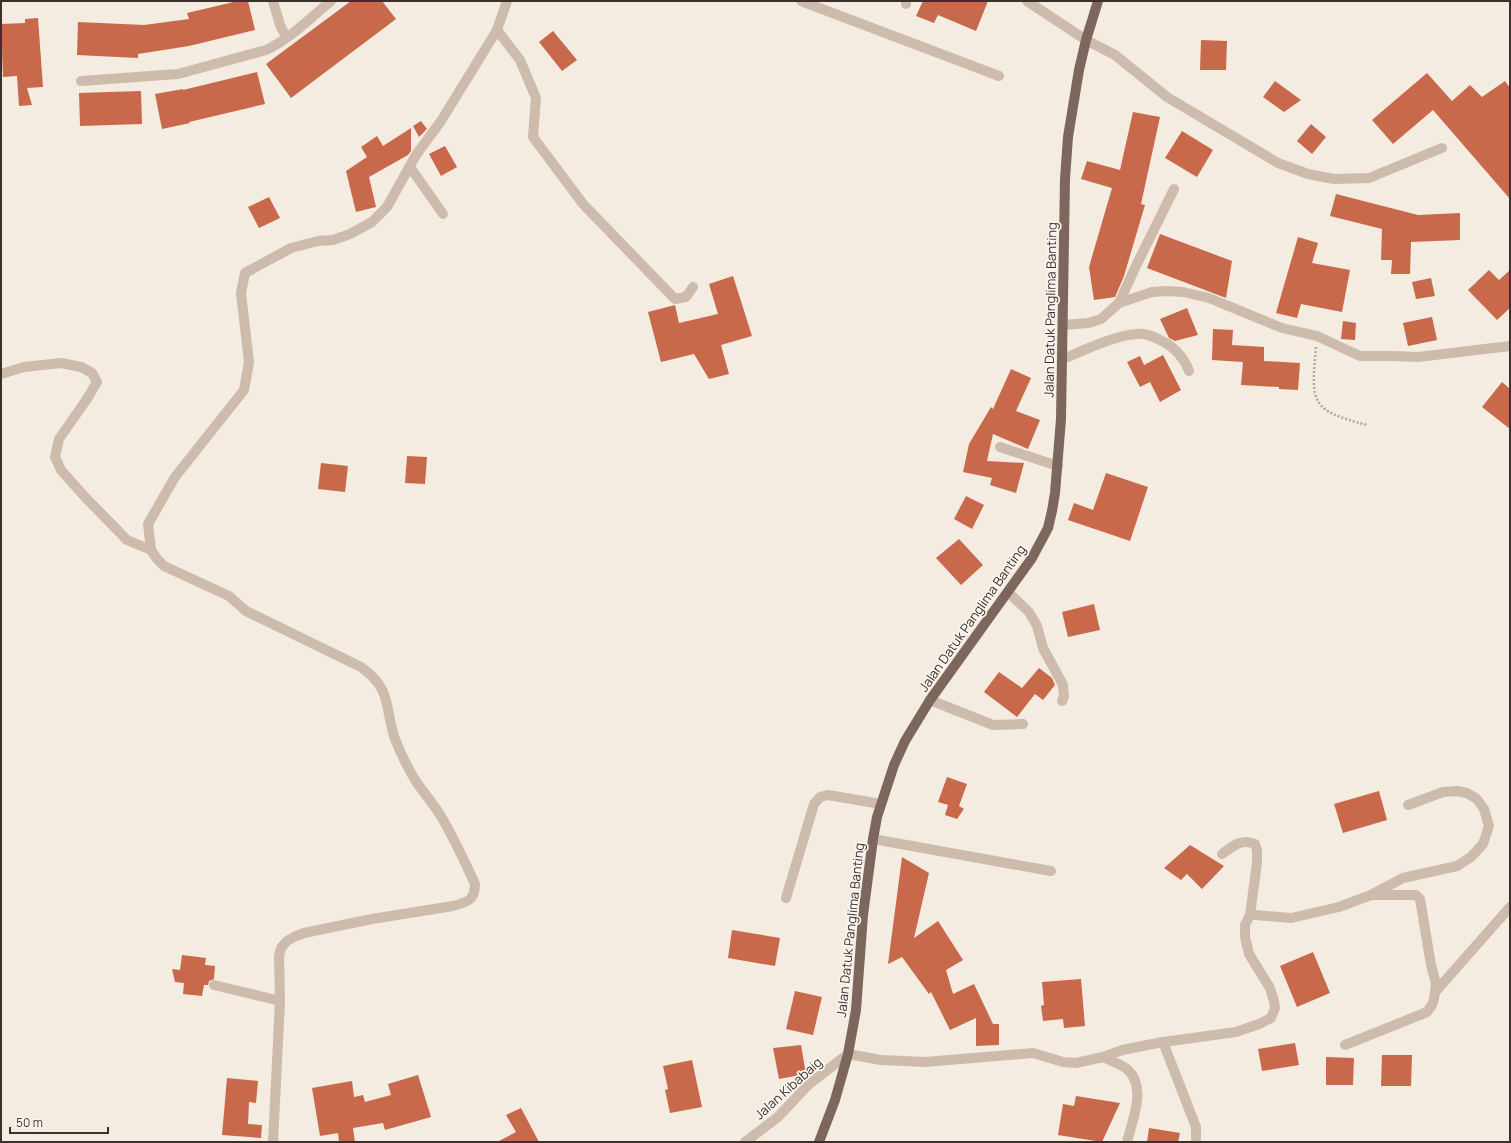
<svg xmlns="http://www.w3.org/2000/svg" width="1511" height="1143" viewBox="0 0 1511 1143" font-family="Manrope,sans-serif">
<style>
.building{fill:#c8694b}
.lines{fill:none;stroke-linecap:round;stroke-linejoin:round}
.path{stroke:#b9a596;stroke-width:2.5;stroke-dasharray:2 2;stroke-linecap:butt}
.minor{stroke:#cdbbac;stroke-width:10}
.major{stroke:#7d675c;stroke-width:10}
.labels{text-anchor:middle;stroke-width:3.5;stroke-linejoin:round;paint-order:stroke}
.street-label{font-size:13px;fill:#3b302b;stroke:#fbf5ee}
</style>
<rect width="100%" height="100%" fill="#f4ebe1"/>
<g class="building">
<polygon points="238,1 248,1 255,30 189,46 138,54 138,58 77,55 78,22 144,25 189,19 187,13"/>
<polygon points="351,1 382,1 396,19 291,98 266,64"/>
<polygon points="923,1 988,1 976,31 938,15 934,23 916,16"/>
<polygon points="38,18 43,87 27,88 32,105 19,106 17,76 3,77 1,24 25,23 25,19"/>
<polygon points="553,31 577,60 562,71 539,42"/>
<polygon points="1201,40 1227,41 1226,70 1200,70"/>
<polygon points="257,72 265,104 189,122 190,123 162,129 155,94 183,89 183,90"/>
<polygon points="1427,73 1452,101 1470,85 1482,97 1505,81 1510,88 1510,199 1433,110 1393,144 1372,120"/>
<polygon points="1275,81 1301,100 1284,112 1263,97"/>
<polygon points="141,91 142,124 80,126 79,93"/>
<polygon points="1133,112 1160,117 1141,204 1145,205 1124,276 1115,297 1094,300 1089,267 1112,188 1081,179 1087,161 1120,170"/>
<polygon points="421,121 427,129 419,137 413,126"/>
<polygon points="1311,124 1326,137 1312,154 1297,141"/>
<polygon points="411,128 411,151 408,155 369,177 376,207 356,212 346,171 367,157 361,147 377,136 383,146"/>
<polygon points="1182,131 1213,150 1197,177 1165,158"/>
<polygon points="445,146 457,167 441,176 429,154"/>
<polygon points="1336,194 1418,215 1460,213 1460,240 1411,242 1410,274 1391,274 1392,260 1381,260 1382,229 1330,216"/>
<polygon points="269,197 280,218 259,228 248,207"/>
<polygon points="1160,234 1232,261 1226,298 1147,268"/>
<polygon points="1298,237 1318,243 1312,263 1350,270 1342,312 1301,304 1297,318 1276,313"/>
<polygon points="1489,270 1499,280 1510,270 1510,308 1497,320 1468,290"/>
<polygon points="733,276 752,336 721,345 729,374 709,379 694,354 661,362 648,312 675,305 679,323 718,314 709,284"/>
<polygon points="1431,278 1435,296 1416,299 1412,282"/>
<polygon points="1187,308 1198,335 1175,341 1169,338 1160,319"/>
<polygon points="1432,317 1437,340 1408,346 1403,323"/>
<polygon points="1343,321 1356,323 1355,340 1341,339"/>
<polygon points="1213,329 1233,330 1232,345 1264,347 1264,361 1300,363 1298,390 1279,389 1279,387 1241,385 1243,362 1212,360"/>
<polygon points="1163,355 1181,390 1160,402 1150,382 1140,387 1127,362 1140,356 1144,365"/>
<polygon points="1011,369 1031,378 1016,411 1040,420 1028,449 993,434 987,461 1024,463 1016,493 990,485 992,478 963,472 969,444 991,407 993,409"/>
<polygon points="1502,382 1510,389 1510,429 1482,407"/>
<polygon points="407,456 427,457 425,484 405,483"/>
<polygon points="321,463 348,466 345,492 318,489"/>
<polygon points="1106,473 1148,487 1130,541 1068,520 1074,503 1093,510"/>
<polygon points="966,496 984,505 972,529 954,519"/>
<polygon points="959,539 983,565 961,585 936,558"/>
<polygon points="1094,604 1100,630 1068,637 1062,612"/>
<polygon points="1039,668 1052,678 1055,685 1043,700 1035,694 1017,717 984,692 999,672 1022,688"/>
<polygon points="947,777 967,784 959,806 964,809 957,819 945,815 948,805 938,802"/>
<polygon points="1379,791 1387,820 1343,833 1334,804"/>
<polygon points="1190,845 1224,866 1202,889 1187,874 1181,880 1164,868"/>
<polygon points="902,857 929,873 914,938 938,921 963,960 946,970 953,994 974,984 993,1024 999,1024 999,1045 976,1046 976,1018 950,1030 931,992 929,994 902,957 888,964"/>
<polygon points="732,930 780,938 775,966 728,958"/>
<polygon points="1313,952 1330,993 1297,1007 1280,966"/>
<polygon points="182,955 206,958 205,965 215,966 214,979 209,981 208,985 204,985 202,996 183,994 184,983 175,982 172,969 180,970"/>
<polygon points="1081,979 1085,1026 1064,1028 1063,1019 1043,1021 1041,1006 1044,1005 1042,982"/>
<polygon points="795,991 822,997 813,1035 786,1029"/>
<polygon points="1295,1043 1299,1065 1262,1071 1258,1049"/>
<polygon points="801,1045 806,1074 779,1079 773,1048"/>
<polygon points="1382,1055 1412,1055 1411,1086 1381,1086"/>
<polygon points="1326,1057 1354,1058 1353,1085 1326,1085"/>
<polygon points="692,1060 702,1107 670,1113 665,1090 668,1089 663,1066"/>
<polygon points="418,1075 431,1117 385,1130 383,1123 353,1128 355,1142 339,1142 338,1133 320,1136 312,1088 352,1081 354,1097 363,1095 365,1102 391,1095 388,1084"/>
<polygon points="227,1078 258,1081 256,1103 249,1102 248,1124 262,1125 261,1138 222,1135"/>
<polygon points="1076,1096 1120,1103 1102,1142 1058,1135 1063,1104 1074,1106"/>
<polygon points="521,1108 539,1142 497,1142 516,1132 506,1115"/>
<polygon points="1149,1128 1180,1133 1178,1142 1147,1142"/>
</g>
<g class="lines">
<path class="path" d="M1316,347C1311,404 1310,410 1367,425"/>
<g class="minor">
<polyline points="273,1 280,25 286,37"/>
<polyline points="801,1 999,76"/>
<polyline points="906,1 906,4"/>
<polyline points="1027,1 1086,40 1115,55 1167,97 1278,163 1308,174 1334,179 1369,178 1442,148"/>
<polyline points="497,30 520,60 536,98 533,137 583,204 675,299 686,297 693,287"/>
<path d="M81,81L178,74L266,50C290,39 310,18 331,1"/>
<polyline points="410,167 443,214"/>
<polyline points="1119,303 1134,270 1174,189"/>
<polyline points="1063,325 1089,323 1101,319 1119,303 1152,292 1166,291 1183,292 1209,298 1282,328 1317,336 1360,356 1392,356 1418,357 1510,346"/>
<path d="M1063,359C1082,351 1124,331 1144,334C1151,335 1158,339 1164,342C1177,349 1184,358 1189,371"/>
<polyline points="1,374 24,367 61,363 81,367 92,373 97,382 87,399 59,439 55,457 61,470 85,497 127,540 151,550"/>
<polyline points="1000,447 1058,466"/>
<polyline points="1008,592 1029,612 1037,626 1043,648 1063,685 1064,697 1062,701"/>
<polyline points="930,700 993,725 1023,724"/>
<polyline points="873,839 1051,871"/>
<path d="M1222,854C1233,846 1242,838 1255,844L1257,850V863L1250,915"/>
<polyline points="786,898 814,804 820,797 828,795 881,804"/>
<polyline points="214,985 280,1001"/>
<polyline points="1436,991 1510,907"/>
<polyline points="1163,1042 1196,1127 1196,1142"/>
<polyline points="1345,1045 1427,1012 1432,1005 1434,999 1436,984 1431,965 1420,899 1416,895 1373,895"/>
<path d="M1103,1057C1111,1061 1122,1064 1128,1070C1147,1088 1132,1121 1127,1142"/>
<path d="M273,1142L280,1001L279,956L281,948L287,941L294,937L304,933L372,919L453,906C468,902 475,900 475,884C465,862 454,839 442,818C435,806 425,794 417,783C408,769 401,754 395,739C384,707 393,690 361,667L246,611L229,596L164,566L157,559L151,550L148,524L175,477L244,390L249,362L241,293L245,273L291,248L318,241L333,240L350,234L372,222L387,207L416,155L441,121L497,30L507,1"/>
<polyline points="745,1142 778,1117 808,1085 848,1054 881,1060 925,1062 1033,1053 1063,1062 1076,1063 1103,1057 1122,1050 1163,1042 1236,1032 1259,1024 1271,1018 1275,1008 1274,1001 1270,988 1249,954 1245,937 1245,925 1250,915 1255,915 1291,918 1339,907 1371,895 1403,878 1457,866 1471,857 1483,844 1489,826 1484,809 1477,799 1467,793 1457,791 1443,792 1408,805"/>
</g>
<polyline class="major" points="819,1142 835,1100 848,1054 856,1010 863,915 873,839 877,817 894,765 905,741 930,700 1032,558 1048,528 1052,511 1055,493 1061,419 1065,179 1068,137 1079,70 1086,40 1098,1"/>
</g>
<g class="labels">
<g class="street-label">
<text transform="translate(1050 310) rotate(-89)" y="5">Jalan Datuk Panglima Banting</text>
<text transform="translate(972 618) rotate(-55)" y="5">Jalan Datuk Panglima Banting</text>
<text transform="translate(850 930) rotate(-84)" y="5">Jalan Datuk Panglima Banting</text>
<text transform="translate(788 1088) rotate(-42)" y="5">Jalan Kibabaig</text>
</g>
</g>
<rect width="1511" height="1143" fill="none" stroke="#3b302b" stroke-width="4"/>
<path d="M10 1127v6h98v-6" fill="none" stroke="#3b302b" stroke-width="2"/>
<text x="16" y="1127" font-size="12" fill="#3b302b" stroke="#fbf5ee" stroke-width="3" paint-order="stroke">50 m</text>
</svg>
